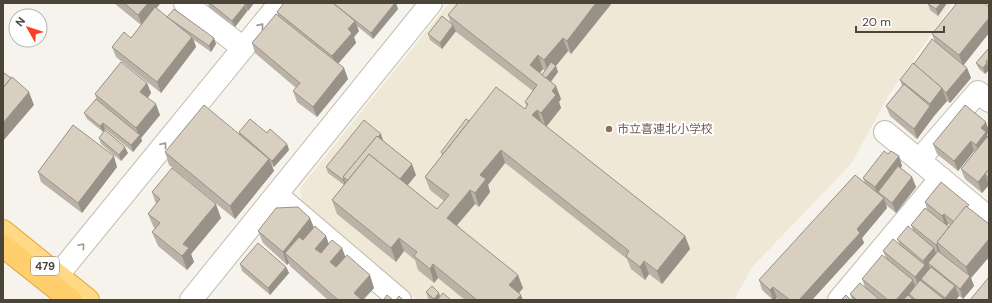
<svg xmlns="http://www.w3.org/2000/svg" width="992" height="303" viewBox="0 0 992 303" font-family="'DM Sans','Noto Sans JP',sans-serif">
<style>
.education{fill:#efe8d6}
.lines{fill:none;stroke-linecap:round;stroke-linejoin:round}
.minor-casing{stroke:#c2bbae;stroke-width:24}
.trunk-casing{stroke:#e0a43c;stroke-width:24}
.motorway-casing{stroke:#e0a43c;stroke-width:24}
.minor{stroke:#fff;stroke-width:22}
.trunk{stroke:#ffd985;stroke-width:22}
.motorway{stroke:#ffcf6e;stroke-width:22}
.wall{fill:#bab2a6;fill-rule:evenodd}
.shaded-wall{fill:#979187}
.building{fill:#d8cfc1;stroke:#979187}
.oneway{stroke:#9c9892}
.education-dot{fill:#8d6e63;stroke:#fff;stroke-width:1.5}
.labels{text-anchor:middle;stroke-width:4;stroke-linejoin:round;paint-order:stroke}
.shield{fill:#fff;stroke:#817c74;stroke-width:1}
.shield-label{font-size:11px;font-weight:bold;fill:#4b4439}
.education-label{font-size:12px;fill:#785e54;stroke:#fff;text-anchor:start}
</style>
<rect width="100%" height="100%" fill="#f6f3ec"/>
<polygon class="education" points="449,3 953,3 889,95 851,164 753,266 734,300 417,300 303,206 300,188"/>
<g class="lines">
<g class="minor-casing">
<g id="minor">
<polyline points="185,3 243,48"/>
<polyline points="885,132 989,218"/>
<polyline points="919,160 978,92 989,101"/>
<polyline points="277,195 400,300"/>
<polyline points="57,276 280,3"/>
<polyline points="191,300 431,3"/>
<polyline points="839,300 941,178"/>
</g>
</g>
<g class="trunk-casing">
<polyline id="trunk" points="3,231 88,300"/>
</g>
<g class="motorway-casing">
<polyline id="motorway" points="3,246 71,300"/>
</g>
<use href="#minor" class="minor"/>
<use href="#trunk" class="trunk"/>
<use href="#motorway" class="motorway"/>
</g>
<g class="wall">
<polygon points="114,3 159,3 156,8 167,17 216,44 211,52 194,40 196,47 161,93 116,57 112,47 131,38 141,25"/>
<polygon points="208,3 254,3 235,27 209,7"/>
<polygon points="293,3 396,3 398,9 373,39 357,26 359,31 354,37 356,43 338,64 344,68 348,79 317,117 297,102 293,91 296,88 255,53 252,43 278,16 277,12 292,4"/>
<path d="M612,3L571,54L568,51L556,66L558,72L551,82L556,86L561,99L559,102L561,108L546,127L685,236L690,249L662,284L649,274L645,280L631,269L627,259L505,163L488,185L490,192L479,207L475,204L457,225L523,288L519,293L523,300H465L438,278L434,283L418,270L415,260L404,251L396,262L337,214L332,200L344,185L328,173L326,167L383,140L416,175L407,185L437,209L444,201L430,190L425,177L442,155L441,152L469,121L525,109L527,107L525,102L533,91L455,31H456L442,49L430,40L428,34L451,23L448,15ZM543,69L545,71L542,75L540,73Z"/>
<polygon points="929,3 947,3 938,16 930,10 928,4"/>
<polygon points="989,7 989,33 963,65 967,68 971,78 950,103 947,101 934,116 917,139 890,116 886,106 902,86 900,80 935,42 932,34"/>
<polygon points="989,48 989,70 985,74 979,69 976,63"/>
<polygon points="147,83 151,93 148,98 160,115 141,138 142,141 133,152 105,129 103,132 87,119 84,113 97,101 95,94"/>
<polygon points="239,132 267,133 287,144 289,150 274,167 272,165 274,171 235,219 169,165 165,152 239,134"/>
<polygon points="987,135 989,138 989,186 989,185 982,193 965,179 961,169 975,152 974,151 958,171 937,154 933,144"/>
<polygon points="99,138 128,153 121,161 101,144"/>
<polygon points="888,154 899,156 902,166 901,168 912,177 916,187 896,213 886,205 887,208 862,238 864,243 812,300 780,300 777,298 774,300 773,300 762,290 759,280 865,183 863,178"/>
<polygon points="117,167 82,213 41,182 38,172"/>
<polygon points="152,192 221,218 191,254 194,262 187,270 158,246 152,232 155,229 154,228 148,214 156,204"/>
<path d="M925,202L970,209L989,224V257L971,278L974,286L963,299L958,295L959,296L956,300H852L850,294L865,287L862,279L886,258L883,251L899,243L897,239L913,230L911,225L927,209ZM948,224L950,226L949,227L947,225Z"/>
<polygon points="314,227 326,236 329,244 342,248 345,257 374,288 363,300 328,300 290,266 289,263 287,265 263,243 258,231"/>
<polygon points="240,264 286,267 289,273 270,295 242,271"/>
<polygon points="426,292 440,296 451,300 430,300 428,298"/>
</g>
<g class="shaded-wall">
<polygon points="148,3 159,3 160,4 142,25 138,15"/>
<polygon points="245,3 254,3 248,11"/>
<polygon points="395,3 396,3 398,9 373,39 371,33"/>
<polygon points="596,3 612,3 571,54 567,41"/>
<polygon points="941,3 947,3 938,16 936,9"/>
<polygon points="245,5 247,11 235,27 232,21"/>
<polygon points="989,18 989,33 963,66 959,55"/>
<polygon points="355,21 359,31 354,37 356,43 336,66 332,56 348,29"/>
<polygon points="453,25 456,31 442,49 440,43"/>
<polygon points="192,37 196,47 161,93 157,82"/>
<polygon points="214,38 216,44 211,52 209,46"/>
<polygon points="563,38 568,51 549,74 544,60"/>
<polygon points="538,55 543,69 535,79 530,65"/>
<polygon points="987,63 989,70 985,74 983,68"/>
<polygon points="556,66 558,72 548,85 545,79"/>
<polygon points="344,68 348,79 317,117 313,107"/>
<polygon points="967,68 971,78 950,103 946,93"/>
<polygon points="147,83 151,93 144,102 140,92"/>
<polygon points="556,86 561,99 559,102 561,108 546,127 541,113 552,91"/>
<polygon points="942,88 947,101 934,116 917,139 914,129 930,106 930,104"/>
<polygon points="29,92 34,105 3,141 3,123"/>
<polygon points="156,104 160,115 141,138 142,141 133,152 131,145 139,136 136,128"/>
<polygon points="537,110 542,123 532,115"/>
<polygon points="986,122 989,131 989,132 987,135 989,139 980,155 976,145 981,128"/>
<polygon points="103,123 105,129 103,132 100,126"/>
<polygon points="381,134 383,140 349,181 345,178"/>
<polygon points="971,141 974,151 958,171 954,161"/>
<polygon points="287,144 289,150 274,167 272,161"/>
<polygon points="125,147 128,153 121,161 119,155"/>
<polygon points="501,150 505,163 488,185 490,192 479,207 475,193 480,175"/>
<polygon points="114,156 117,167 82,213 78,203"/>
<polygon points="899,156 902,166 881,194 878,192 880,195 878,197 875,187"/>
<polygon points="269,159 274,171 235,219 230,206"/>
<polygon points="412,164 416,175 403,191 399,180"/>
<polygon points="985,174 989,185 982,193 978,182"/>
<polygon points="912,177 916,187 896,213 892,203"/>
<polygon points="344,178 346,184 345,186 343,180"/>
<polygon points="470,190 475,204 452,231 447,218"/>
<polygon points="884,198 887,208 862,238 864,243 812,300 799,300 857,229"/>
<polygon points="216,204 221,218 191,254 194,262 187,270 182,256 183,244"/>
<polygon points="944,214 948,224 946,226 942,216"/>
<polygon points="310,218 315,230 285,253 289,263 287,265 283,252"/>
<polygon points="326,236 330,249 320,261 315,249"/>
<polygon points="685,236 690,249 662,284 657,271"/>
<polygon points="399,238 404,251 396,262 391,248"/>
<polygon points="989,239 989,257 971,278 974,286 963,299 960,289 969,277 966,267"/>
<polygon points="937,243 941,254 939,256 936,245"/>
<polygon points="342,248 347,261 335,275 330,262"/>
<polygon points="934,248 938,259 928,263 930,268 921,279 922,283 919,287 915,277 925,265 923,261"/>
<polygon points="644,261 649,274 645,280 640,267"/>
<polygon points="433,264 438,278 434,283 430,269"/>
<polygon points="286,267 289,273 270,295 268,288"/>
<polygon points="370,275 374,288 363,300 356,300 354,293"/>
<polygon points="518,275 523,288 514,299 509,285"/>
<polygon points="913,280 916,290 909,294 910,298 908,300 896,300"/>
<polygon points="955,286 959,296 956,300 945,300 945,298"/>
<polygon points="773,287 777,298 774,300 773,300 770,290"/>
<polygon points="439,293 441,299 438,299 438,300 434,300 434,299"/>
<polygon points="521,295 523,300 516,300"/>
</g>
<g class="building">
<polygon points="124,3 148,3 138,15"/>
<polygon points="210,3 243,3 245,5 232,21"/>
<polygon points="284,3 291,3 292,4 293,3 333,3 355,21 348,29 352,33 332,56 277,12"/>
<polygon points="333,3 395,3 371,33"/>
<polygon points="458,3 596,3 567,41 563,38 544,60 538,55 530,65 556,86 552,91 556,95 541,113 537,110 532,115 685,236 657,271 644,261 640,267 626,256 629,251 501,150 480,175 486,179 475,193 470,190 447,218 518,275 509,285 521,295 516,300 477,300 433,264 430,269 414,256 417,252 399,238 391,248 332,200 369,154 437,209 449,195 425,177 496,87 525,109 528,104 525,102 537,85 448,15"/>
<polygon points="929,3 941,3 936,9 928,4"/>
<polygon points="957,3 984,3 989,7 989,18 959,55 932,34"/>
<polygon points="155,7 192,37 157,82 112,47 124,32 131,38"/>
<polygon points="174,9 214,38 209,46 167,17"/>
<polygon points="276,14 344,68 313,107 293,91 300,83 252,43"/>
<polygon points="442,16 453,25 440,43 428,34"/>
<polygon points="932,39 967,68 946,93 943,90 942,88 914,64"/>
<polygon points="989,48 989,58 986,61 987,63 983,68 976,63"/>
<polygon points="989,58 989,63 986,61"/>
<polygon points="121,62 147,83 140,92 156,104 136,128 95,94"/>
<polygon points="551,62 556,66 546,78 542,75"/>
<polygon points="913,63 942,88 930,104 900,80"/>
<polygon points="3,72 11,78 3,88"/>
<polygon points="12,77 29,92 3,123 3,88"/>
<polygon points="904,84 930,106 914,129 886,106"/>
<polygon points="96,99 140,135 131,145 103,123 100,126 84,113"/>
<polygon points="204,105 269,159 230,206 165,152"/>
<polygon points="965,105 986,122 981,128 986,132 976,145 971,141 954,161 933,144"/>
<polygon points="250,119 267,133 270,129 287,144 272,161 239,132"/>
<polygon points="466,119 469,121 443,154 441,152"/>
<polygon points="364,120 381,134 378,137 377,136 343,177 344,178 343,180 326,167"/>
<polygon points="73,125 114,156 78,203 38,172"/>
<polygon points="105,130 125,147 119,155 99,138"/>
<polygon points="377,136 412,164 400,179 369,154 348,180 343,177"/>
<polygon points="987,137 989,138 989,169 978,182 961,169"/>
<polygon points="884,151 888,154 891,151 899,156 875,187 863,178"/>
<polygon points="898,166 912,177 892,203 878,192"/>
<polygon points="172,168 216,204 183,244 189,248 182,256 152,232 160,223 148,214 160,199 152,192"/>
<polygon points="989,169 989,178 985,174"/>
<polygon points="855,175 884,198 857,229 860,233 799,300 790,300 773,287 770,290 759,280"/>
<polygon points="941,182 969,205 967,207 966,206 954,222 944,214 942,216 925,202"/>
<polygon points="966,206 989,224 989,239 966,267 937,242"/>
<polygon points="298,207 310,218 283,252 258,231 276,208"/>
<polygon points="925,208 949,227 937,242 938,243 936,245 911,225"/>
<polygon points="315,226 326,236 315,249 321,253 332,240 342,248 330,262 336,267 347,255 370,275 354,293 362,300 338,300 285,253 299,237 303,240"/>
<polygon points="908,226 934,248 923,261 897,239"/>
<polygon points="893,239 925,265 915,277 883,251"/>
<polygon points="258,243 286,267 268,288 240,264"/>
<polygon points="938,251 970,276 960,289 928,263"/>
<polygon points="882,255 913,280 896,300 888,300 862,279"/>
<polygon points="931,267 955,286 945,298 921,279"/>
<polygon points="989,277 989,300 970,300"/>
<polygon points="920,280 945,300 916,300 909,294"/>
<polygon points="860,283 880,300 857,300 850,294"/>
<polygon points="432,286 439,293 434,299 426,292"/>
<polygon points="443,293 451,300 439,300 438,299"/>
<polygon points="387,295 393,300 383,300"/>
<polygon points="846,295 851,300 841,300"/>
<polygon points="908,295 914,300 903,300"/>
<polygon points="399,296 403,300 396,300"/>
</g>
<defs><path id="oneway-chevron" d="M-2-3.5L2.5 0L-2 3.5" fill="none" stroke-width="1.6" stroke-linecap="round" stroke-linejoin="round"/></defs>
<g class="oneway">
<use href="#oneway-chevron" transform="translate(261 26) rotate(-51)"/>
<use href="#oneway-chevron" transform="translate(164 145) rotate(-51)"/>
<use href="#oneway-chevron" transform="translate(82 246) rotate(-50)"/>
</g>
<circle class="education-dot" cx="609" cy="129" r="4"/>
<g class="labels">
<rect class="shield" x="31" y="257" width="28" height="18" rx="3"/>
<g class="shield-label">
<text x="45" y="270">479</text>
</g>
<g class="education-label">
<text x="617" y="133">市立喜連北小学校</text>
</g>
</g>
<rect width="992" height="303" fill="none" stroke="#4b4439" stroke-width="8"/>
<g transform="translate(28 28) rotate(309)"><circle r="19" fill="#ffffff" stroke="#b7b4b0"/>
<path d="M0-3L7 15L0 10L-7 15Z" fill="#fc3f1d"/>
<text y="-6" font-size="11" font-weight="bold" text-anchor="middle" fill="#4b4439">N</text>
</g>
<path d="M856 26v6h88v-6" fill="none" stroke="#4b4439" stroke-width="2"/>
<text x="862" y="26" font-size="12" fill="#4b4439" stroke="#ffffff" stroke-width="3" paint-order="stroke">20 m</text>
</svg>
